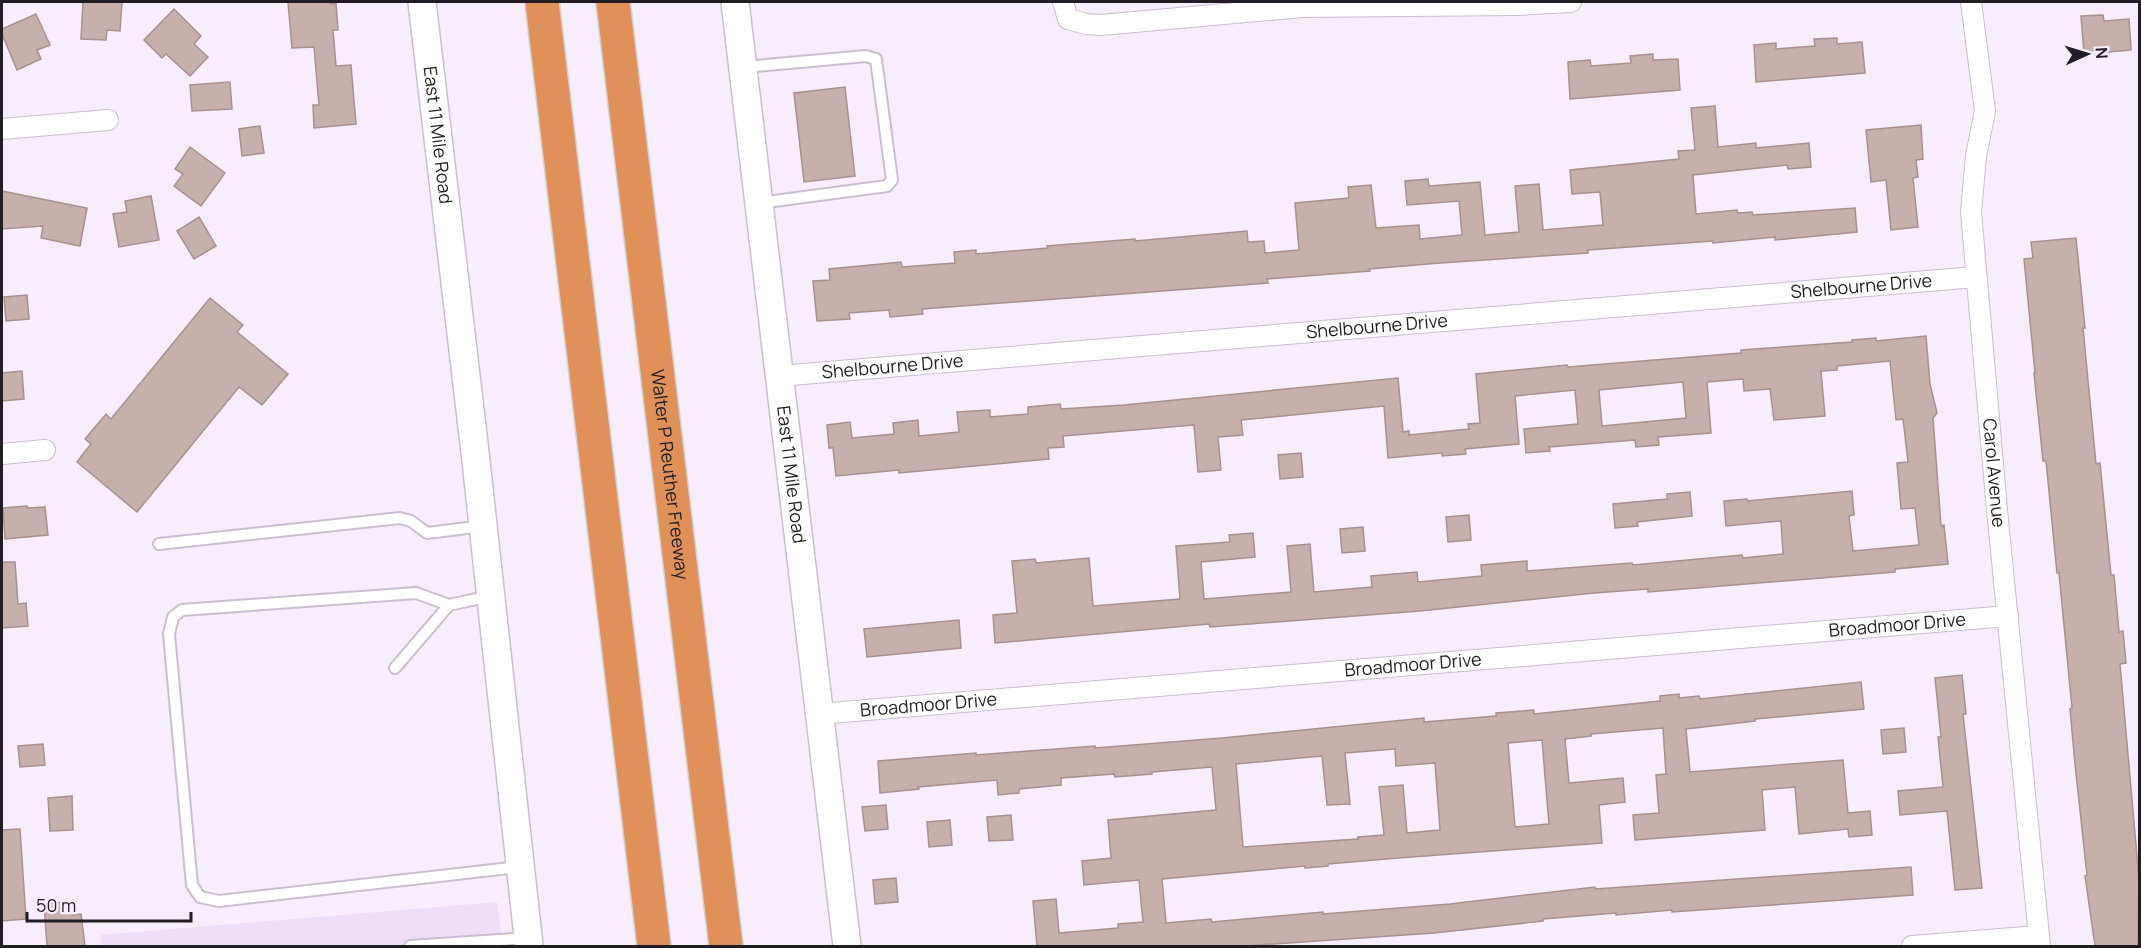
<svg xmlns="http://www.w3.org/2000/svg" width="2141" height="948" viewBox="0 0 2141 948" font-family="Manrope,sans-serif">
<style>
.built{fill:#efdef8}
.building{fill:#c7afac;stroke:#a8918e;stroke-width:1.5;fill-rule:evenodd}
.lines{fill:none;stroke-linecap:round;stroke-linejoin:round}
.lane-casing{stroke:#cbbed1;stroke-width:14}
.street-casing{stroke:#cbbed1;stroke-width:22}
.secondary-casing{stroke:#cbbed1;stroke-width:30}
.highway-casing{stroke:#d3d2d3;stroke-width:36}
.lane{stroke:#fff;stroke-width:10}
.street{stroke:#fff;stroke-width:20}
.secondary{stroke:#fff;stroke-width:27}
.highway{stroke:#e0915a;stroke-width:33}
.labels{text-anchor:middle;stroke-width:4.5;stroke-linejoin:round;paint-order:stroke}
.street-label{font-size:18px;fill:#221d24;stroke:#f7edfc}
</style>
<rect width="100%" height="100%" fill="#f7edfc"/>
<polygon class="built" points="497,902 503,946 102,946 100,935"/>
<g class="building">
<polygon points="83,2 122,2 120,31 107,30 106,40 81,39"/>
<polygon points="288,2 331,2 331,4 336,3 338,30 333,30 336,66 351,65 356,124 314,128 313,105 319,105 314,47 292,48"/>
<polygon points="174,9 201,36 194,44 208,57 190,76 166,54 162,58 144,40"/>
<polygon points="36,14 50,45 37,50 41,59 17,70 2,34 2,29"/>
<polygon points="2103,15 2104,21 2129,19 2131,50 2084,54 2081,16"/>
<polygon points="1837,38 1837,44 1862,42 1865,73 1756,82 1754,45 1776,43 1776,49 1815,46 1814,39"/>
<polygon points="1653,54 1653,60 1678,59 1680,90 1570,99 1568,62 1590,60 1591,66 1631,63 1630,56"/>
<polygon points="230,82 232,109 192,111 190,85"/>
<polygon points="845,87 855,176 804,182 794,93"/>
<polygon points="1715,106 1718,147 1756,143 1756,148 1809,143 1811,167 1788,169 1787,165 1693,175 1696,214 1737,210 1738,213 1752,212 1753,215 1855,208 1857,232 1775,240 1775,237 1713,243 1713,241 1588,250 1588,253 1440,263 1369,269 1370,271 1267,279 1268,283 922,309 923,314 890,317 889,310 849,313 850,319 817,321 813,281 830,280 829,269 901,262 902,267 955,263 954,252 976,250 976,254 1048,248 1047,246 1135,239 1135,241 1247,231 1248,242 1264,241 1265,253 1299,250 1295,203 1349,198 1348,187 1371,185 1376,228 1419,225 1420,239 1462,235 1459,201 1407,205 1405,181 1428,179 1429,186 1480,182 1485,235 1519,232 1515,186 1539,184 1543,230 1603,225 1600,192 1572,194 1570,170 1679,159 1678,151 1695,150 1691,108"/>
<polygon points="1921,125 1923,159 1916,160 1918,177 1913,178 1918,227 1891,230 1886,180 1871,182 1866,130"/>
<polygon points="260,126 264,153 242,156 239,129"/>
<polygon points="190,147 225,173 201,206 174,186 183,174 175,169"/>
<polygon points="2,191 87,208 80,246 41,238 43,226 2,229"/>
<polygon points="151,196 159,240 119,247 113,214 127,212 125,201"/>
<polygon points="199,217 216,246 194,259 177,231"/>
<polygon points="2076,238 2085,328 2083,328 2096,464 2100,463 2111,575 2114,575 2119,632 2123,631 2126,663 2120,664 2139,879 2138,946 2095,946 2085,876 2087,875 2075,764 2070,709 2072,708 2059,573 2057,573 2046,461 2043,461 2034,373 2035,373 2024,259 2033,258 2031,242"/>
<polygon points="27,295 29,319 6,321 4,297"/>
<polygon points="210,298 243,325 237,332 288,374 262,405 239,387 137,512 77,462 91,444 85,439 106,414 111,419"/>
<path d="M1926,336L1930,384L1937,413L1933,418L1941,526L1944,525L1948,564L1895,569V572L1648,592V589L1594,593L1420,611L1210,627L1209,624L995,643L993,615L1017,613L1012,561L1035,559L1036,563L1089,558L1093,606L1180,599L1176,546L1230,542L1229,535L1253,533L1255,557L1201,562L1204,599L1291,592L1287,546L1310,544L1314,592L1372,587L1371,576L1417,572L1418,582L1482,576L1481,565L1527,561V571L1632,563L1633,565L1742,555L1743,558L1783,554L1781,521L1726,526L1724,501L1747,499V501L1852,491L1854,515L1849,516L1853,551L1919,545L1915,508L1901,509L1897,463L1908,462L1903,419L1896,420L1890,361L1837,366V370L1821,371L1825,416L1774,420L1770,389L1744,391L1743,379L1707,382L1711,433L1658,437L1659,445L1636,447L1635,440L1549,447L1550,451L1526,453L1524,429L1578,424L1575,390L1515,396L1519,444L1465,449L1466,454L1442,456V453L1388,458L1384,406L1241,420L1243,435L1218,437L1221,470L1198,472L1194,425L1063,436L1064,447L1048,448L1049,459L899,473V470L836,476L833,448H829L827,425L850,422L852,438L894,434L893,423L918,420L919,436L959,432L957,412L990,410V417L1028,414V407L1060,404L1061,409L1124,405L1398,378L1403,432L1409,431V435L1469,429L1468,424L1480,423L1476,374L1567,365L1568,367L1741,353V350L1852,342V340L1876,338V341ZM1683,382L1686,418L1602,426L1599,390Z"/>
<polygon points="22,371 24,399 2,401 2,373"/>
<polygon points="1301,453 1303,477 1280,479 1278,455"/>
<polygon points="1690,492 1692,516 1637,522 1638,526 1615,528 1613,504 1667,499 1667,494"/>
<polygon points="27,506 27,508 45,507 48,535 5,539 3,508"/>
<polygon points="1469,515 1471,540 1448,542 1446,517"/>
<polygon points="1363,527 1365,551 1342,553 1340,529"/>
<polygon points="2,562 15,562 18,604 26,603 28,626 2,628"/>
<polygon points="959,620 961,648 867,657 864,629"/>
<polygon points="1962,675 1966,714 1963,714 1982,888 1955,890 1947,811 1900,815 1898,791 1943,787 1938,737 1941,737 1935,678"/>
<path d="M1861,682L1864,709L1755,719V721L1686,729L1690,772L1843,760L1848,813L1870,811L1872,835L1849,837L1848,829L1799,834L1795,787L1762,790L1765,830L1635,840L1633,815L1659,813L1656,775L1666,774L1663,728L1591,734V736L1565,739L1569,783L1623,778L1625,802L1599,805L1602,843L1398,858L1328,864V866L1305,868V866L1162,879L1166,923L1211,919L1212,922L1323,912V914L1450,904L1595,887V889L1911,867L1913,895L1672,912V910L1616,915V913L1543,919V921L1434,933L1243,946H1037L1033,901L1056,899L1059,933L1118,928V924L1143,922L1139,880L1084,885L1082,861L1111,858L1108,820L1216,810L1212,767L1152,772V774L1115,777L1114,774L1061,778V785L1019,789V793L998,795L997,780L918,787L919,789L880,793L878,761L976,753V755L1095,746V748L1222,738L1424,718V722L1496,716V713L1534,710V714L1660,701V696L1679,694V698L1699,696L1700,699ZM1542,740L1549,824L1515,827L1508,743ZM1395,749L1396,766L1435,763L1440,830L1407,833L1403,785L1379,787L1384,835L1358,837V839L1243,847L1236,764L1322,756L1327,805L1350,804L1345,753Z"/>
<polygon points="1904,728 1906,752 1883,754 1881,730"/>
<polygon points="43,744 45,765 20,767 18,746"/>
<polygon points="72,796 73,830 50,831 48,798"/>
<polygon points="886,805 888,829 865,831 862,807"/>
<polygon points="1011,815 1013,840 989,841 987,817"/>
<polygon points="950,820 952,845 929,847 927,822"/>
<polygon points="20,829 26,919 2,921 2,830"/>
<polygon points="896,878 898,902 875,904 873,880"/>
<polygon points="71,901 72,915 81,914 85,946 47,946 44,904"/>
</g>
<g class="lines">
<g class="lane-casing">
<g id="lane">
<polyline points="744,67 866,56 876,59 892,180 887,186 759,203"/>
<polyline points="159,544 400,518 411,521 427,533 483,526"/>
<polyline points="490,596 449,605 416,593 182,610 173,617 169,634 192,885 200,897 219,901 519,867"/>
<polyline points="395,668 449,605"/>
<polyline points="410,946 527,938"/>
</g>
</g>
<g class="street-casing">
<g id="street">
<polyline points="1063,2 1068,19 1086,24 1101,25 1302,7 1516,5 1571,2"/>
<path id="s1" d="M1971,2L1985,111L1976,156L1971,212L1997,510L2040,946"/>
<polyline points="2,129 108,120"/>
<path id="s2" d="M779,376L1976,277"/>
<polyline points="2,454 45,450"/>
<path id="s3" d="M818,714L2008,616"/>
<polyline points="1912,946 2039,936"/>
</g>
</g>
<g class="secondary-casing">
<g id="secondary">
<path id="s4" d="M422,2L475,452L529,946"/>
<path id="s5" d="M735,2L847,946"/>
</g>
</g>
<g class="highway-casing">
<g id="highway">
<polyline points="542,2 654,946"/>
<path id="s6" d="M613,2L726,946"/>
</g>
</g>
<use href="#lane" class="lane"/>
<use href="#street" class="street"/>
<use href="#secondary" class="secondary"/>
<use href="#highway" class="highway"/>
</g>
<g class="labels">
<g class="street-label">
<text dy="6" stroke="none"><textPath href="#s4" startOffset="134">East 11 Mile Road</textPath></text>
<text dy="6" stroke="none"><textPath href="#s2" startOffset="1086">Shelbourne Drive</textPath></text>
<text dy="6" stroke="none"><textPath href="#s2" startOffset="600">Shelbourne Drive</textPath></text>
<text dy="6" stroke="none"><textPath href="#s2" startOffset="114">Shelbourne Drive</textPath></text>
<text dy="6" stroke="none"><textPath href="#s6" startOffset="476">Walter P Reuther Freeway</textPath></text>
<text dy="6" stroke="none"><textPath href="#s5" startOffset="476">East 11 Mile Road</textPath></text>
<text dy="6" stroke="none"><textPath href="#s1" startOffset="474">Carol Avenue</textPath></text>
<text dy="6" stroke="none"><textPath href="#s3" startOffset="1083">Broadmoor Drive</textPath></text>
<text dy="6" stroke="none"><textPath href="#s3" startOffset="597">Broadmoor Drive</textPath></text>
<text dy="6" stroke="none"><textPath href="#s3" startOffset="111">Broadmoor Drive</textPath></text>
</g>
</g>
<rect width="2141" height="948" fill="none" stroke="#221d24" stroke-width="6"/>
<g transform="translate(2087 54) rotate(86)" stroke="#f7edfc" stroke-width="4.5" paint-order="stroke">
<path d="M0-4.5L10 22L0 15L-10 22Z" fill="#221d24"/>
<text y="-9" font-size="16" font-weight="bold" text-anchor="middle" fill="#221d24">N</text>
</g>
<path d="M27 912v9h164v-9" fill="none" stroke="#221d24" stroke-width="3"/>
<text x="36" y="912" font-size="18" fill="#221d24" stroke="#f7edfc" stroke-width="4.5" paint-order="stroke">50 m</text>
</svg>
